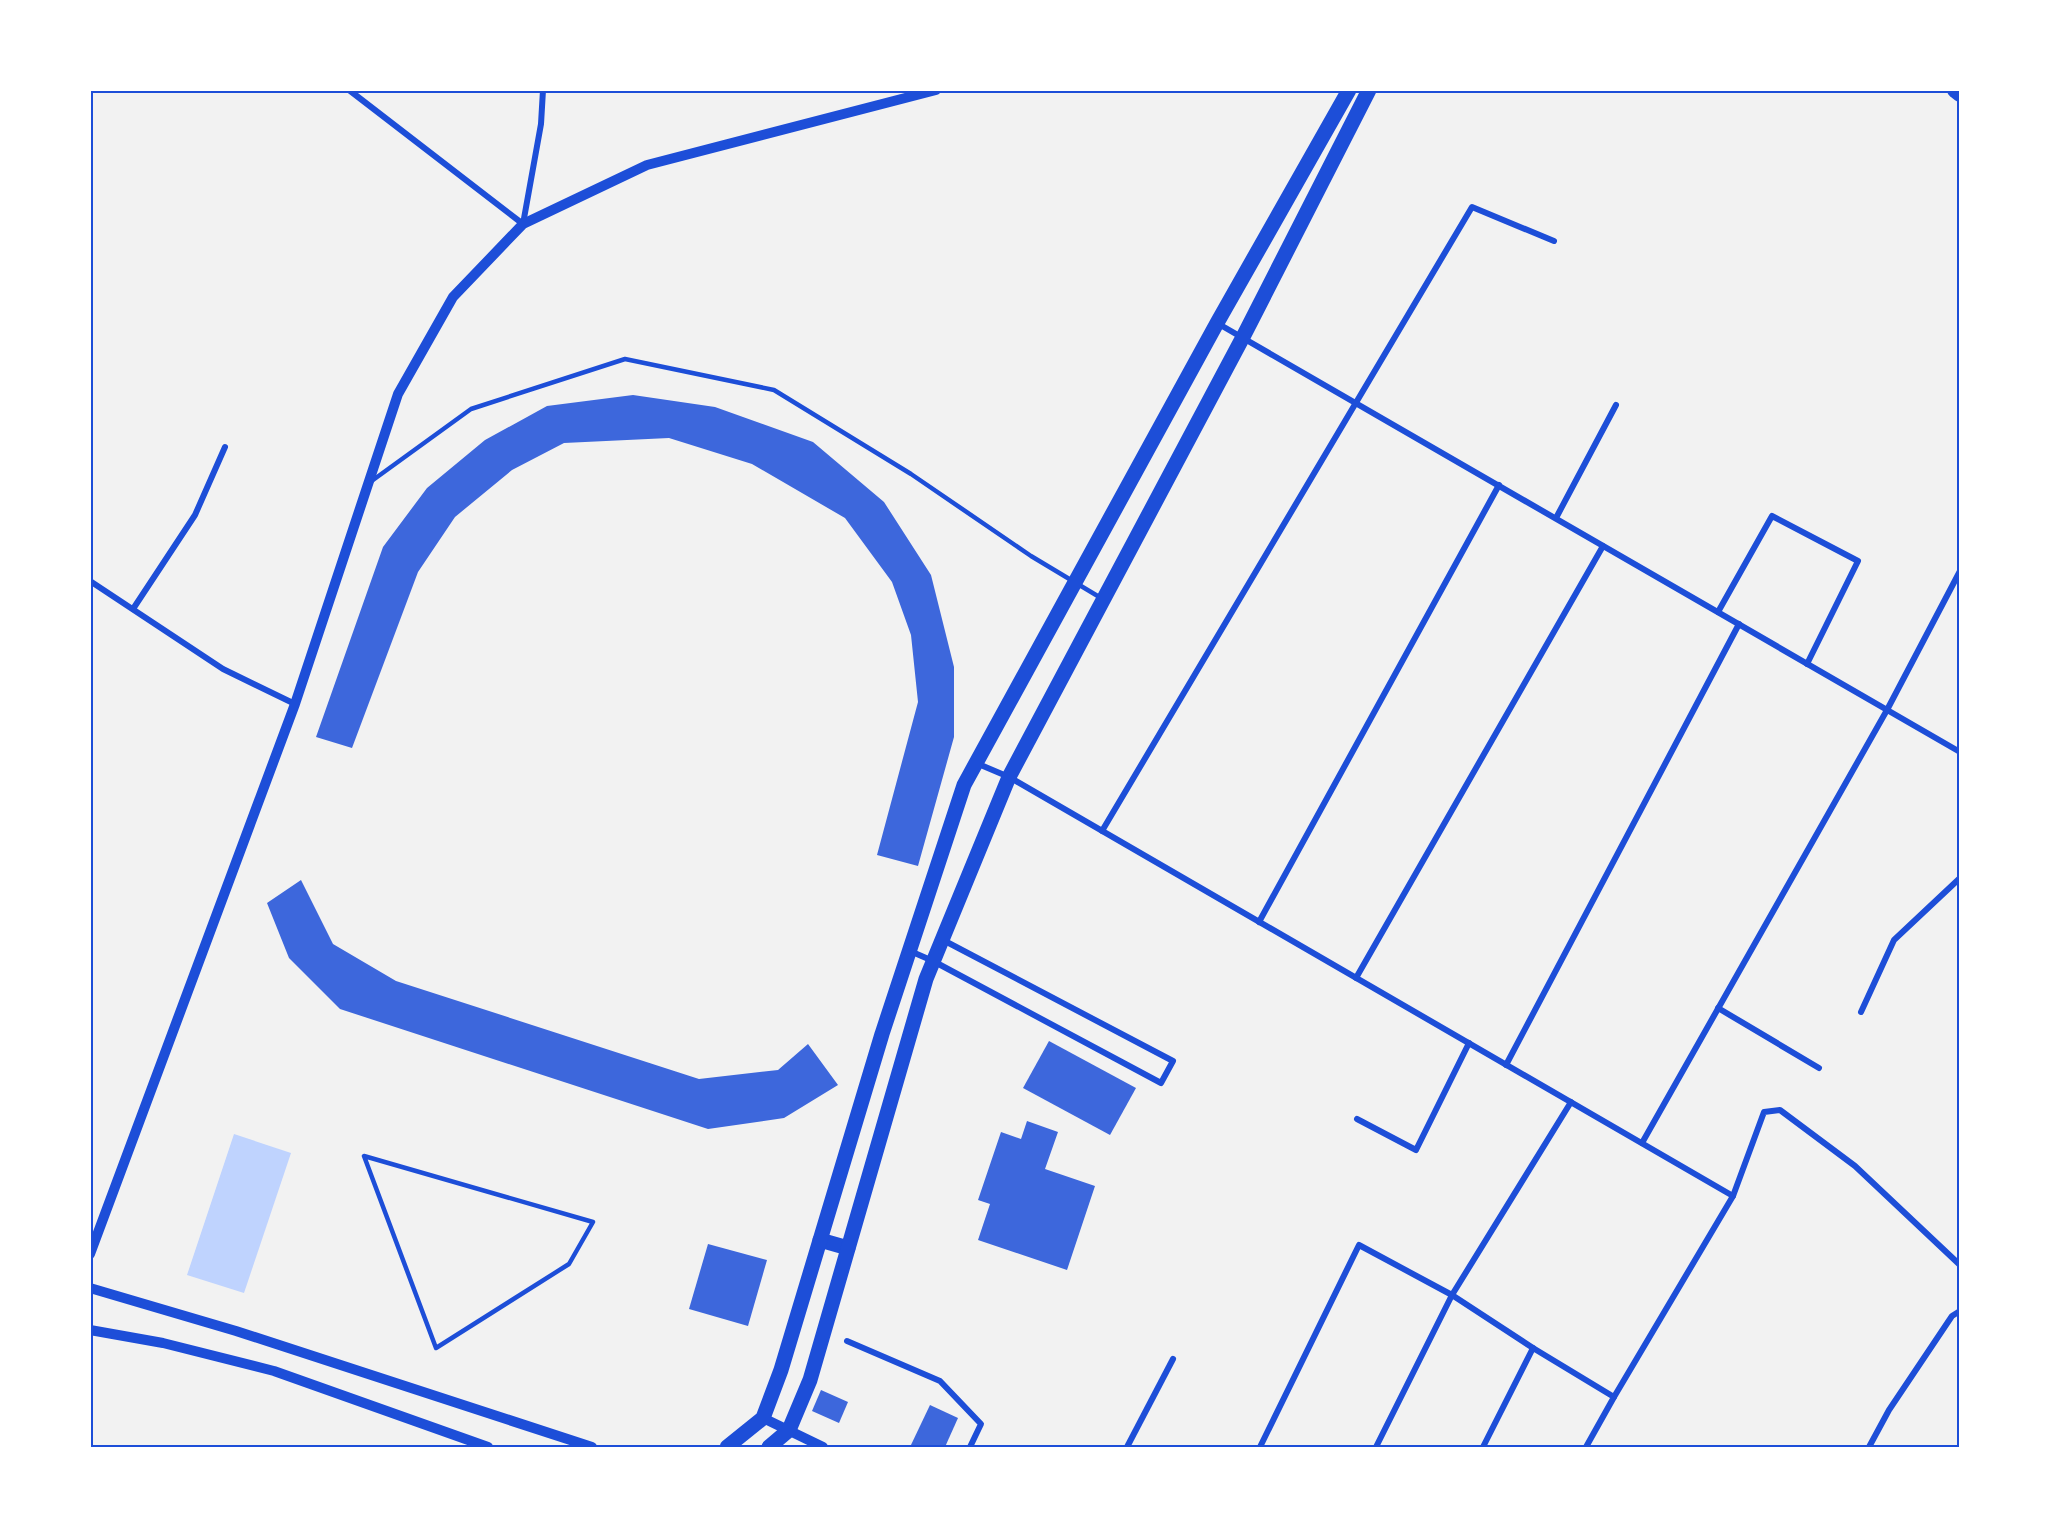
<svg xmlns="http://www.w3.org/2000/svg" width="2050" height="1537" viewBox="0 0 2050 1537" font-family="Lato,sans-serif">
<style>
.water{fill:#bfd3fe}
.building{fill:#3d67dc}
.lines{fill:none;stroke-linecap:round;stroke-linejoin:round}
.service{stroke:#1d4ed8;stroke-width:4.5}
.minor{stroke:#1d4ed8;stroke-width:6}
.tertiary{stroke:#1d4ed8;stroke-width:10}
.primary{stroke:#1d4ed8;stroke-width:15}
.trunk{stroke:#1d4ed8;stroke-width:16}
.neatline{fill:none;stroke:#1d4ed8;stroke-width:2}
</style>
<rect width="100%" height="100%" fill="#f2f2f2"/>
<polygon class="water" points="234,1134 291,1153 244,1293 187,1275"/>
<g class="building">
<polygon points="633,395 715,407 813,442 884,502 931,575 954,667 954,737 918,866 877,855 918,702 911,635 892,582 845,518 752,464 669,438 564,443 512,470 455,517 418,572 352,748 316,737 383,547 427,488 485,440 547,406"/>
<polygon points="301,880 333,944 396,981 699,1079 778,1070 808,1044 838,1085 784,1118 708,1129 340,1009 289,958 267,903"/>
<polygon points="1049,1041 1136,1088 1110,1135 1023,1088"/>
<polygon points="1027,1121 1058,1132 1045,1169 1095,1186 1067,1270 978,1240 990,1204 978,1200 1001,1132 1021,1139"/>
<polygon points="708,1244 767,1260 748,1326 689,1309"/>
<polygon points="821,1390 848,1402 839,1423 812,1411"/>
<polygon points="930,1405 958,1418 945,1447 910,1447"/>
</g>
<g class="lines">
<g class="service">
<polyline points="373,480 471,409 625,359 774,390 911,474 1031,556 1101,598"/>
<polygon points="364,1156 593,1222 569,1264 436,1348"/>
</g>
<g class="minor">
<polyline points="349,90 523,224 541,124 543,90"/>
<polyline points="1217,323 1960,752"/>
<polyline points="1556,518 1616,405"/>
<polyline points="90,581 223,669 295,704"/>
<polyline points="133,609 195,515 225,447"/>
<polyline points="1718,612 1772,516 1858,561 1807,664"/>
<polyline points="976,763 1009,777 1733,1196"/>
<polyline points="1102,831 1472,207 1554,241"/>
<polyline points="1259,922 1499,485"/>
<polyline points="910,951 933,961 1161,1083 1173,1061 943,940"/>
<polyline points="1356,978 1603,546"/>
<polyline points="1718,1008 1819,1068"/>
<polyline points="1861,1012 1894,940 1960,878"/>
<polyline points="1506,1065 1739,624"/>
<polyline points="1357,1119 1416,1150 1469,1043"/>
<polyline points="1642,1143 1887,710 1960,571"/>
<polyline points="847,1341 940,1381 981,1424 970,1447"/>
<polyline points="1614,1397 1733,1196 1764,1112 1780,1110 1855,1166 1960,1265"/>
<polyline points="1127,1447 1173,1359"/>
<polyline points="1260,1447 1359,1245 1452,1295 1533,1348 1614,1397 1586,1447"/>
<polyline points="1376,1447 1452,1295 1571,1102"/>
<polyline points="1483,1447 1533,1348"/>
<polyline points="1869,1447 1889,1410 1952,1316 1960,1311"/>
</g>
<g class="tertiary">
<polyline points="90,1254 295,704 398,394 453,297 523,224 647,165 936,90"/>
<polyline points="90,1288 236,1331 592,1447"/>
<polyline points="90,1330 163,1343 274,1371 488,1447"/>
<polyline points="763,1418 823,1447"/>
</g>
<g class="primary">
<polyline points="820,1240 848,1248"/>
<polyline points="727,1447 763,1418 781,1370 882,1034 964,785 1217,323 1349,90"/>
<polyline points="769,1447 789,1430 810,1380 926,979 1009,777 1243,337 1369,90"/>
</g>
<polyline class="trunk" points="1955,90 1960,94"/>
</g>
<rect width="2050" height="1537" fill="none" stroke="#ffffff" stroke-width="183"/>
<rect x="92" y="92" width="1866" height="1354" class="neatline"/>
</svg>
